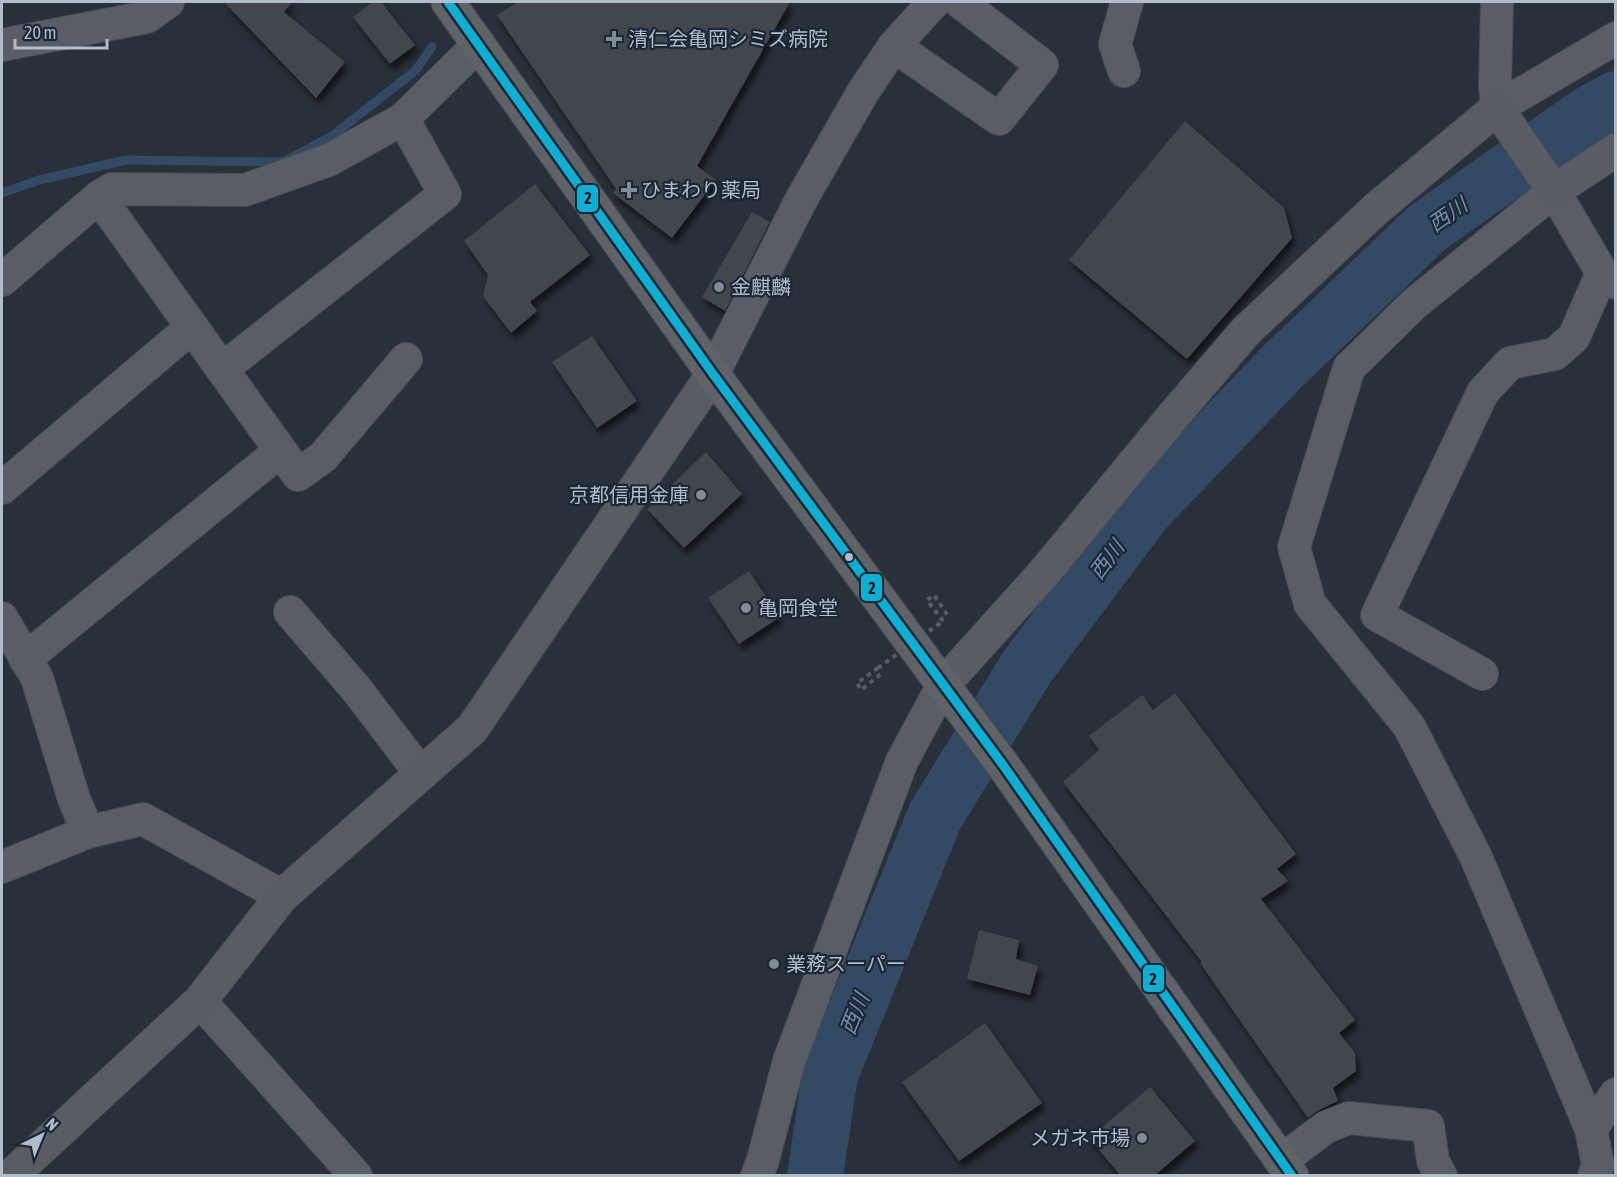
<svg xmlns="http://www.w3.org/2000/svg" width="1617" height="1177" viewBox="0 0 1617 1177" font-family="'Asap Condensed','Noto Sans JP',sans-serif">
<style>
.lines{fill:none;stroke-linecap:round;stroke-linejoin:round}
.stream{stroke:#334a64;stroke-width:9}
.river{stroke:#334a64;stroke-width:56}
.building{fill:#40464e;filter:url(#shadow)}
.street-casing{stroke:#474c53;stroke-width:34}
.secondary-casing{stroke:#474c53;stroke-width:35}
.highway-casing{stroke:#454c54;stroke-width:35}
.path{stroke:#565d64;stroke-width:4;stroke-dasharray:4.5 4.5;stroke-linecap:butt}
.street{stroke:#595e66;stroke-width:32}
.secondary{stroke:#585d64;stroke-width:33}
.highway{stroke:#5f6266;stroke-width:33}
.path-bridge{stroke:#565d64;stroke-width:4;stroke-dasharray:4.5 4.5;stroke-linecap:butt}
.bus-1-casing{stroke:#1b2734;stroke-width:14}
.bus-1{stroke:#0dafd3;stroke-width:9}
.poi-dot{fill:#828c97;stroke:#1b2734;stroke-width:2}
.bus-dot{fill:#b2bdca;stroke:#1b2734;stroke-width:2}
.labels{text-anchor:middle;stroke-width:4.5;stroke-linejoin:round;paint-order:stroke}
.poi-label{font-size:20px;fill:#b2bdca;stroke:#1b2734;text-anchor:start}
.water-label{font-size:21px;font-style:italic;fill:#708fb0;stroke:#1b2734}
.line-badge{stroke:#1b2734;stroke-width:2}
.pale-badge-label{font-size:16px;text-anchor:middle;font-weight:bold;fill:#111}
</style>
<defs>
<filter id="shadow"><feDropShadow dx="3.5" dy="6" stdDeviation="3" flood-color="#0009"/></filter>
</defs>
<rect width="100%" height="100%" fill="#283039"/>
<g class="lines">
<polyline class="stream" points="2,193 39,180 126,160 283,162 332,136 415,71 432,47"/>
<polyline class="river" points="815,1176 830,1075 935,816 1027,667 1144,511 1282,367 1427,228 1587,115 1616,99"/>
</g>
<g class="building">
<polygon points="224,2 292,2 284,12 345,62 316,98"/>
<polygon points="373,2 381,2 415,45 390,64 353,17"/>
<polygon points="518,2 790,2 697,166 716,180 672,238 613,193 616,189 497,15"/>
<polygon points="1185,121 1284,208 1292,238 1187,359 1069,260"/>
<polygon points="535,184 590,255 530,302 537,311 511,333 483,296 488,275 464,241"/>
<polygon points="752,212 770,222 725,311 702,297"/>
<polygon points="592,336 637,401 597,428 552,362"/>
<polygon points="706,452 742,494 684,548 647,509"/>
<polygon points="749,571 780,617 739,644 708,598"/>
<polygon points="1175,693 1296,854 1277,869 1288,881 1261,899 1355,1020 1339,1033 1355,1053 1356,1071 1333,1088 1338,1101 1319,1110 1308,1118 1200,963 1202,962 1063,782 1099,750 1089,736 1142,695 1153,710"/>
<polygon points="979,930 1019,940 1016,959 1038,966 1030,995 967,979"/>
<polygon points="985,1023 1042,1103 959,1161 902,1082"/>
<polygon points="1150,1087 1195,1141 1154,1176 1121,1176 1089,1138"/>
</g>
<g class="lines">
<g class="street-casing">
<g id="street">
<polyline points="1497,2 1495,85 1497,108 1616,38"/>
<polyline points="2,45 147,17 168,2"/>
<polyline points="894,46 999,119 1042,65 960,2"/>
<polyline points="1124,71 1115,44 1127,2"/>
<polyline points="99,197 192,327"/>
<polyline points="2,280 99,197 112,189 245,190 329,160 403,119"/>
<polyline points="222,369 298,475 323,457 406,359"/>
<polyline points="713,374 801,200 863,92 894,46 934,2"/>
<polyline points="2,488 192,327 222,369 445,194 403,119 479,44"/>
<polyline points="290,612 357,690 421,774"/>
<polyline points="2,618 37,678 74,799 88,832"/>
<polyline points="25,659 280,451"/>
<polyline points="1482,674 1377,615 1483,392 1510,363 1555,354 1574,337 1602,273"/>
<polyline points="2,867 88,832 143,819 282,896"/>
<polyline points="200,1001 356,1176"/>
<polyline points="1591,1129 1616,1094"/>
<polyline points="1281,1161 1326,1127 1349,1118 1428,1126 1433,1161 1441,1176"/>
<polyline points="757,1176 763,1160 789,1061 902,761 943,685"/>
<polyline points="1594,1176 1598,1165 1591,1129 1476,857 1409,726 1310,604 1294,547 1349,368 1414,304 1554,191 1602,273 1616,283"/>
</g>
</g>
<g class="secondary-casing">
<g id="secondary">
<polyline points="943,685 1043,574 1174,415 1246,331 1376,209 1497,108 1554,191 1616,150"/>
<polyline points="11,1176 200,1001 282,896 472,729 713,374"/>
</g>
</g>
<g class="highway-casing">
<polyline id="highway" points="448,2 713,374 943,685 1003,765 1292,1176"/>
</g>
<g class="path">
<polyline points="943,621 927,600 934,595 948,616"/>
<polyline points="878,668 857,683 861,690 881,674"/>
</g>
<use href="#street" class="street"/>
<use href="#secondary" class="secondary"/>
<use href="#highway" class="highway"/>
<polyline class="path-bridge" points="878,668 943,621"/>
<g class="bus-1-casing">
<polyline id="bus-1" points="448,2 713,374 1003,765 1292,1176"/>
</g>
<use href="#bus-1" class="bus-1"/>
</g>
<g class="poi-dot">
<path d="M611 30h6v6h6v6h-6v6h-6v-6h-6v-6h6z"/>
<path d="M626 181h6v6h6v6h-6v6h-6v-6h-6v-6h6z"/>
<circle cx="719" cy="287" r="6"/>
<circle cx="701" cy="495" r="6"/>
<circle cx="746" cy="608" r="6"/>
<circle cx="774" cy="964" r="6"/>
<circle cx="1142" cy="1138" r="6"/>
</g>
<circle class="bus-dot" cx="849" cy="557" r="5"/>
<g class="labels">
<g class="poi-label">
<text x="628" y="46">清仁会亀岡シミズ病院</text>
<text x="641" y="197">ひまわり薬局</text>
<text x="731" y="294">金麒麟</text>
<text x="689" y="502" text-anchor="end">京都信用金庫</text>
<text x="758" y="615">亀岡食堂</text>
<text x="786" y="971">業務スーパー</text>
<text x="1130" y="1145" text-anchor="end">メガネ市場</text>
</g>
<g class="water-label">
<text transform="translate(1448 215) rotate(-35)" y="7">西川</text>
<text transform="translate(1107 560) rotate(-53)" y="7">西川</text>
<text transform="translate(855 1014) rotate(-68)" y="7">西川</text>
</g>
</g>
<g class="line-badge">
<rect x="576" y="184" width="23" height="29" rx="6" fill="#0dafd3"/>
<rect x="860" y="573" width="23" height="29" rx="6" fill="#0dafd3"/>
<rect x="1142" y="964" width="23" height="29" rx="6" fill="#0dafd3"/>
</g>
<g class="pale-badge-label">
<text x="588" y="204">2</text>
<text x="872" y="594">2</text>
<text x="1153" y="985">2</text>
</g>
<rect width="1617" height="1177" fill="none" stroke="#b2bdca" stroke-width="6"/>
<g transform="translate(42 1135) rotate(43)" stroke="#1b2734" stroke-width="4.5" paint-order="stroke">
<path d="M0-4.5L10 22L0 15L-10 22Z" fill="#b2bdca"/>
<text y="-9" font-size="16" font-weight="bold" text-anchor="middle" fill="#b2bdca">N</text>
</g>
<path d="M15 39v9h92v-9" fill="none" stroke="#b2bdca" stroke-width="3"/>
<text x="24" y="39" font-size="18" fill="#b2bdca" stroke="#1b2734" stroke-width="4.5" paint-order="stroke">20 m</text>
</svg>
